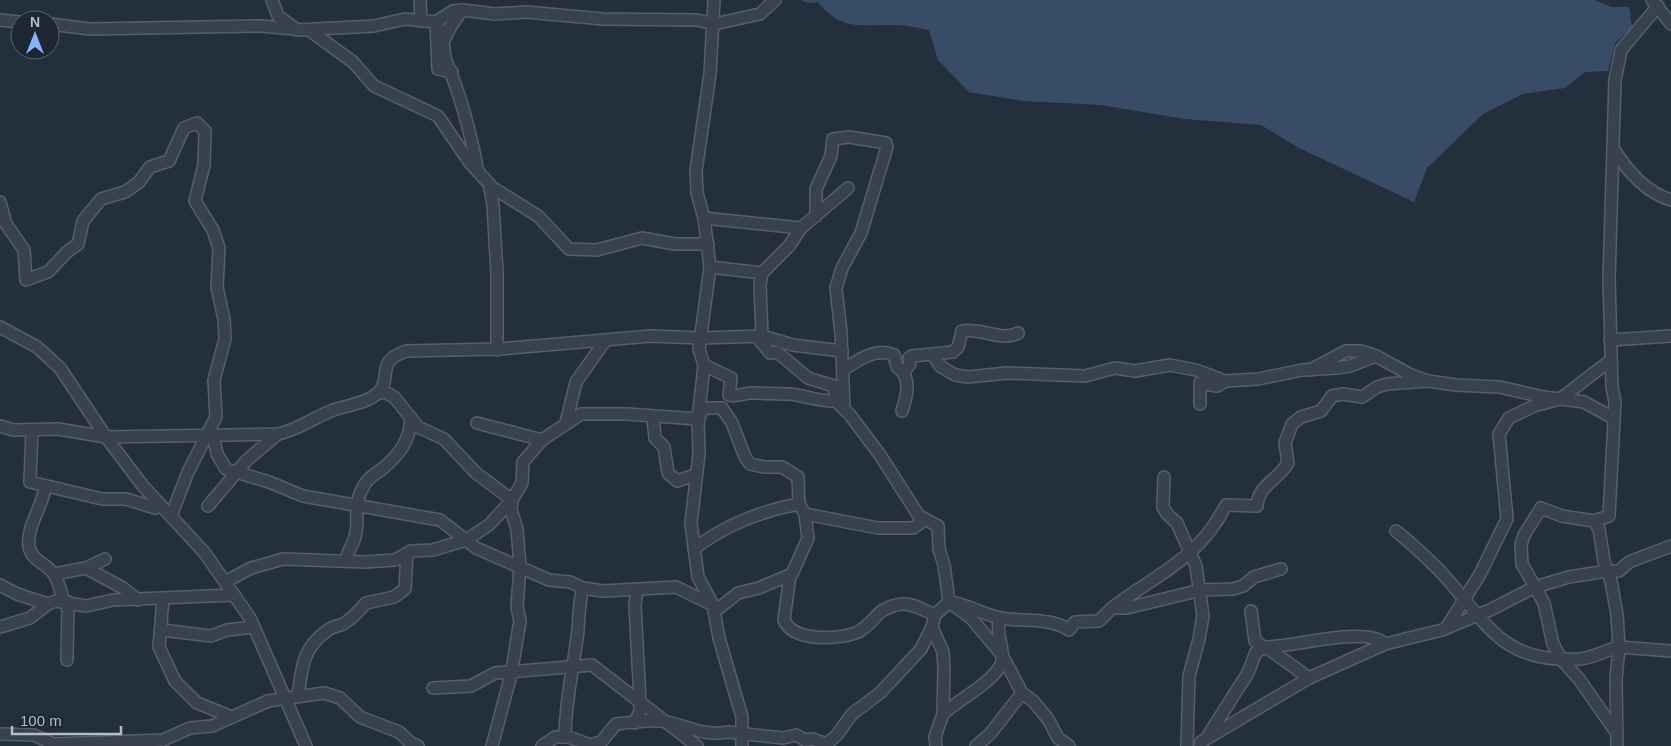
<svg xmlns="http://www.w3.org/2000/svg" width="1671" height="746" viewBox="0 0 1671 746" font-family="Arial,sans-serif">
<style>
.water{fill:#394c67}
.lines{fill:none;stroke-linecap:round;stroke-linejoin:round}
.minor-casing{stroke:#565f6c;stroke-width:14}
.minor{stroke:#38414e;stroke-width:11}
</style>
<rect width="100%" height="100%" fill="#242f3e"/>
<path class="water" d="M801,0H1595L1612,7H1629L1632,27L1615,43L1608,71L1585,72L1565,88L1523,94L1483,114L1427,168L1414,202L1299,148L1261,125L1185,119L1101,105L1024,101L969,92L938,60L929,30C918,28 906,25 894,25C860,24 842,32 818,2L807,3Z"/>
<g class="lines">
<g class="minor-casing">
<g id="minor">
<polyline points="272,0 278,16 297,30 374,26 405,19 436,22 453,11 462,10 495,14 526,12 603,19 697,20 714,24 760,14 775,0"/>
<polyline points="420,0 421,21"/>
<polyline points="714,0 710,74 696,171 697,193 704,218 710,267 699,349 704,365 703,375 698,419 699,454 691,523 698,577 713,605 719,638 742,717 742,746"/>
<polyline points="1652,0 1671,24"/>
<polyline points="0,20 20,22"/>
<path d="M436,22C447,40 441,50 448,66C462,99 471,135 478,172"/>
<polyline points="50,24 90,29 261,26 295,29"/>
<polyline points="436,24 438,69 452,72"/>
<polyline points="309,30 353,62 374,86 438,116 470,163 493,188 538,216 569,249 597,250 642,238 675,244 708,244"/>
<polyline points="444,40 451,26 462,10"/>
<path d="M1613,148C1627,171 1645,192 1671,200"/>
<polyline points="490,188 493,205 497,273 497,350"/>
<polyline points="0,202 6,224 24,250 26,280 48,272 67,252 78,244 83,221 101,199 125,192 139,182 150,167 169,161 184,128 197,123 205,131 204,165 195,201 213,230 219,248 217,287 224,319 225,339 214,380 216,417 188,472 171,516"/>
<polyline points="816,216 816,189 831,156 833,139 849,137 886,143 887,147 861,233 842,268 836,288 841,333 844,408"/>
<polyline points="704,218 801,228"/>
<polyline points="710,267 762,273"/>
<polyline points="0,327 37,347 60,368 106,437 143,486 204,552 250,618 306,746"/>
<polyline points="762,336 760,284 762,273 789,246 801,228 848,188"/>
<polyline points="757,337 770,353 777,352 808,378 834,386 836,401 850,415 880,455 919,516 938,526 939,549 944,565 949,602 971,618 1002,655 1022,693 1033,701 1048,719 1058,738 1069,746"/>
<polyline points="1610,340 1671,336"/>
<polyline points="933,355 940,366 955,375 968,377 1007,373 1085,376 1115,368 1135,371 1170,365 1196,370 1225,381"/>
<path d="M704,365L731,378L729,395C741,397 742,393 751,393C764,393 777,394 790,394C807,396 820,402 836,401"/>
<path d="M843,370C858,360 876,347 894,355L897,367C912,377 907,396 902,411"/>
<polyline points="1310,370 1346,351 1361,351 1376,356 1409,374 1428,381 1456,385 1499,387 1544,397 1584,402 1613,418"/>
<path d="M904,372L910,364L909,358L912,356L953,352L958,347L962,331C981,327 1000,342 1018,333"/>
<polyline points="1200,404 1200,383 1217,386 1225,381 1258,379 1302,370 1336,368 1350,366 1376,356"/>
<polyline points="653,417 655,438 664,447 668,473 677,481 695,475"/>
<polyline points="699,419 701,410 709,408 722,408 732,423 745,457 750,464 764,467 782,467 798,477 799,504 805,514 878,528 913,528 924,520"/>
<polyline points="477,423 542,440"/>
<polyline points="566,423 576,382 605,341"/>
<path d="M0,426L13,430L58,429L106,437L278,434C298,430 313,418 331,411C346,405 366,404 378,393C393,378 374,362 406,351L500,349L651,336L701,338L762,336L793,345L842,351"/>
<polyline points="32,430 30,482 102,499 126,499 155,508 161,506"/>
<polyline points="213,434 217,454 226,469 269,482 303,496 440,520 476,548 549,580 570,582 583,588 603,591 676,587 713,605"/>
<polyline points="1164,477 1163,507 1167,514 1177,523 1196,566 1203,616 1199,639 1189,676 1187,746"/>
<path d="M45,487C43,507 26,526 29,547C32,562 49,564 55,576C59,583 61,593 64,601"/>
<polyline points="208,506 247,460 278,434"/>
<polyline points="1594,521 1609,516 1615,402 1612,387 1609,279 1615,80 1621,50 1658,6"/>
<path d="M1396,531C1411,543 1425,556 1439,570C1486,620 1499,664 1579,659C1594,658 1605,650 1619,647L1616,679L1617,746"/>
<path d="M694,549C723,526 763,510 799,504"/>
<path d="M346,561C347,553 351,548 354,540C362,518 349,507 367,481C371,476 377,473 382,469C399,455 410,441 411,418"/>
<polyline points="86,568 123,588 138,600"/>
<polyline points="54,574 86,568 105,559"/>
<path d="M790,575L784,620C793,642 839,640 858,632C877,622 874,608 902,604C913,603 925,611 935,615"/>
<polyline points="225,582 251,568 283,559 365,562 395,560 411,551 433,550 466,540 489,525 512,500 476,473 444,439 418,427 395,398 387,393 379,392"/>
<polyline points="0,585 17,594 48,604"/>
<polyline points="163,599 159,647 175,681 197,703 232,717"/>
<path d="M1112,608C1157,574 1199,559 1226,505L1257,506C1258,485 1278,480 1288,463L1285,443L1292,424L1301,417L1321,411L1332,396L1343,394L1362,397L1377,387L1387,384L1428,381"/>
<path d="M1251,611L1255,641L1264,647C1290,648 1367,625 1385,644"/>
<polyline points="714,612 738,593 759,588 792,574 808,538 805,514"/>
<polyline points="0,627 30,618 48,604 56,601 86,606 113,600 234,595"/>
<polyline points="932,627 943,652 944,667 943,714 935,737 936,746"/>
<polyline points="1447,627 1480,574 1507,519 1499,434 1509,418 1534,406 1560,399 1611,360"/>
<polyline points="162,630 211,636 227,630 254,627"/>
<polyline points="67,660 68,602"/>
<polyline points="433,688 471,686 495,673 592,665 697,746"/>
<path d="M298,696C302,668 302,648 328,630C332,627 338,626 343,624C352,619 359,611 366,603L394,597L405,589L407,553"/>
<path d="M943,714C956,701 1001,678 1002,660C1004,645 996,638 999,618"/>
<polyline points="635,723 640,711 640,701 635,605 637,590"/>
<polyline points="1616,732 1579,679 1561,659 1553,644 1544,603 1522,564 1521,545 1524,535 1541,508 1562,516 1594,521 1599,529 1604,561 1611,581 1617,615 1619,647 1671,651"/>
<polyline points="0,734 34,735 53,744 163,740 190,728 212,726 268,701 324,693 340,698 360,717 399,732 411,743 418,746"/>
<polyline points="1209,734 1248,673 1256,652 1266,647 1309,678"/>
<path d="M565,737C565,701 574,666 578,630C579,615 579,602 583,588"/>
<polyline points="492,746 511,675 520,621 517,607 520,566 517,529 511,510 512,500 522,483 523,462 542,440 581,414 627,414 698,419"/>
<path d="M542,746L555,737H568L591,745L602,741L616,724C632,723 651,718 667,722C687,726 706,737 728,732L783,738L796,735L805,740L812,739L827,744"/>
<path d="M824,746L837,735L852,714L880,693L921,649L932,627L935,615L949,602C968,604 983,615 1001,618C1023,622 1050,617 1069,630L1075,622L1099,621L1112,608H1127L1201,590L1233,589L1243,586L1254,577L1281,569"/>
<polyline points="976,746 990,734 1022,693"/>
<polyline points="1200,746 1201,742 1309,678 1385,644 1442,630 1490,610 1535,587 1569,577 1607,571 1619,571 1629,562 1671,546"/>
</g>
</g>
<use href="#minor" class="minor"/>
</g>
<g transform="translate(35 35)"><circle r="24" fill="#1d2633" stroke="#59626f"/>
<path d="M0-4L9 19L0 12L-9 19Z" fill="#8ab4f8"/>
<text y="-8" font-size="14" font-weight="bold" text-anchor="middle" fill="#b4bcc9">N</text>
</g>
<path d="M12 726v8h109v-8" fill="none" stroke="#b4bcc9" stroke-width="2.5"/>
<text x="20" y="726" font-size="15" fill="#b4bcc9" stroke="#1d2633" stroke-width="4" paint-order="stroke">100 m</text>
</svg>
